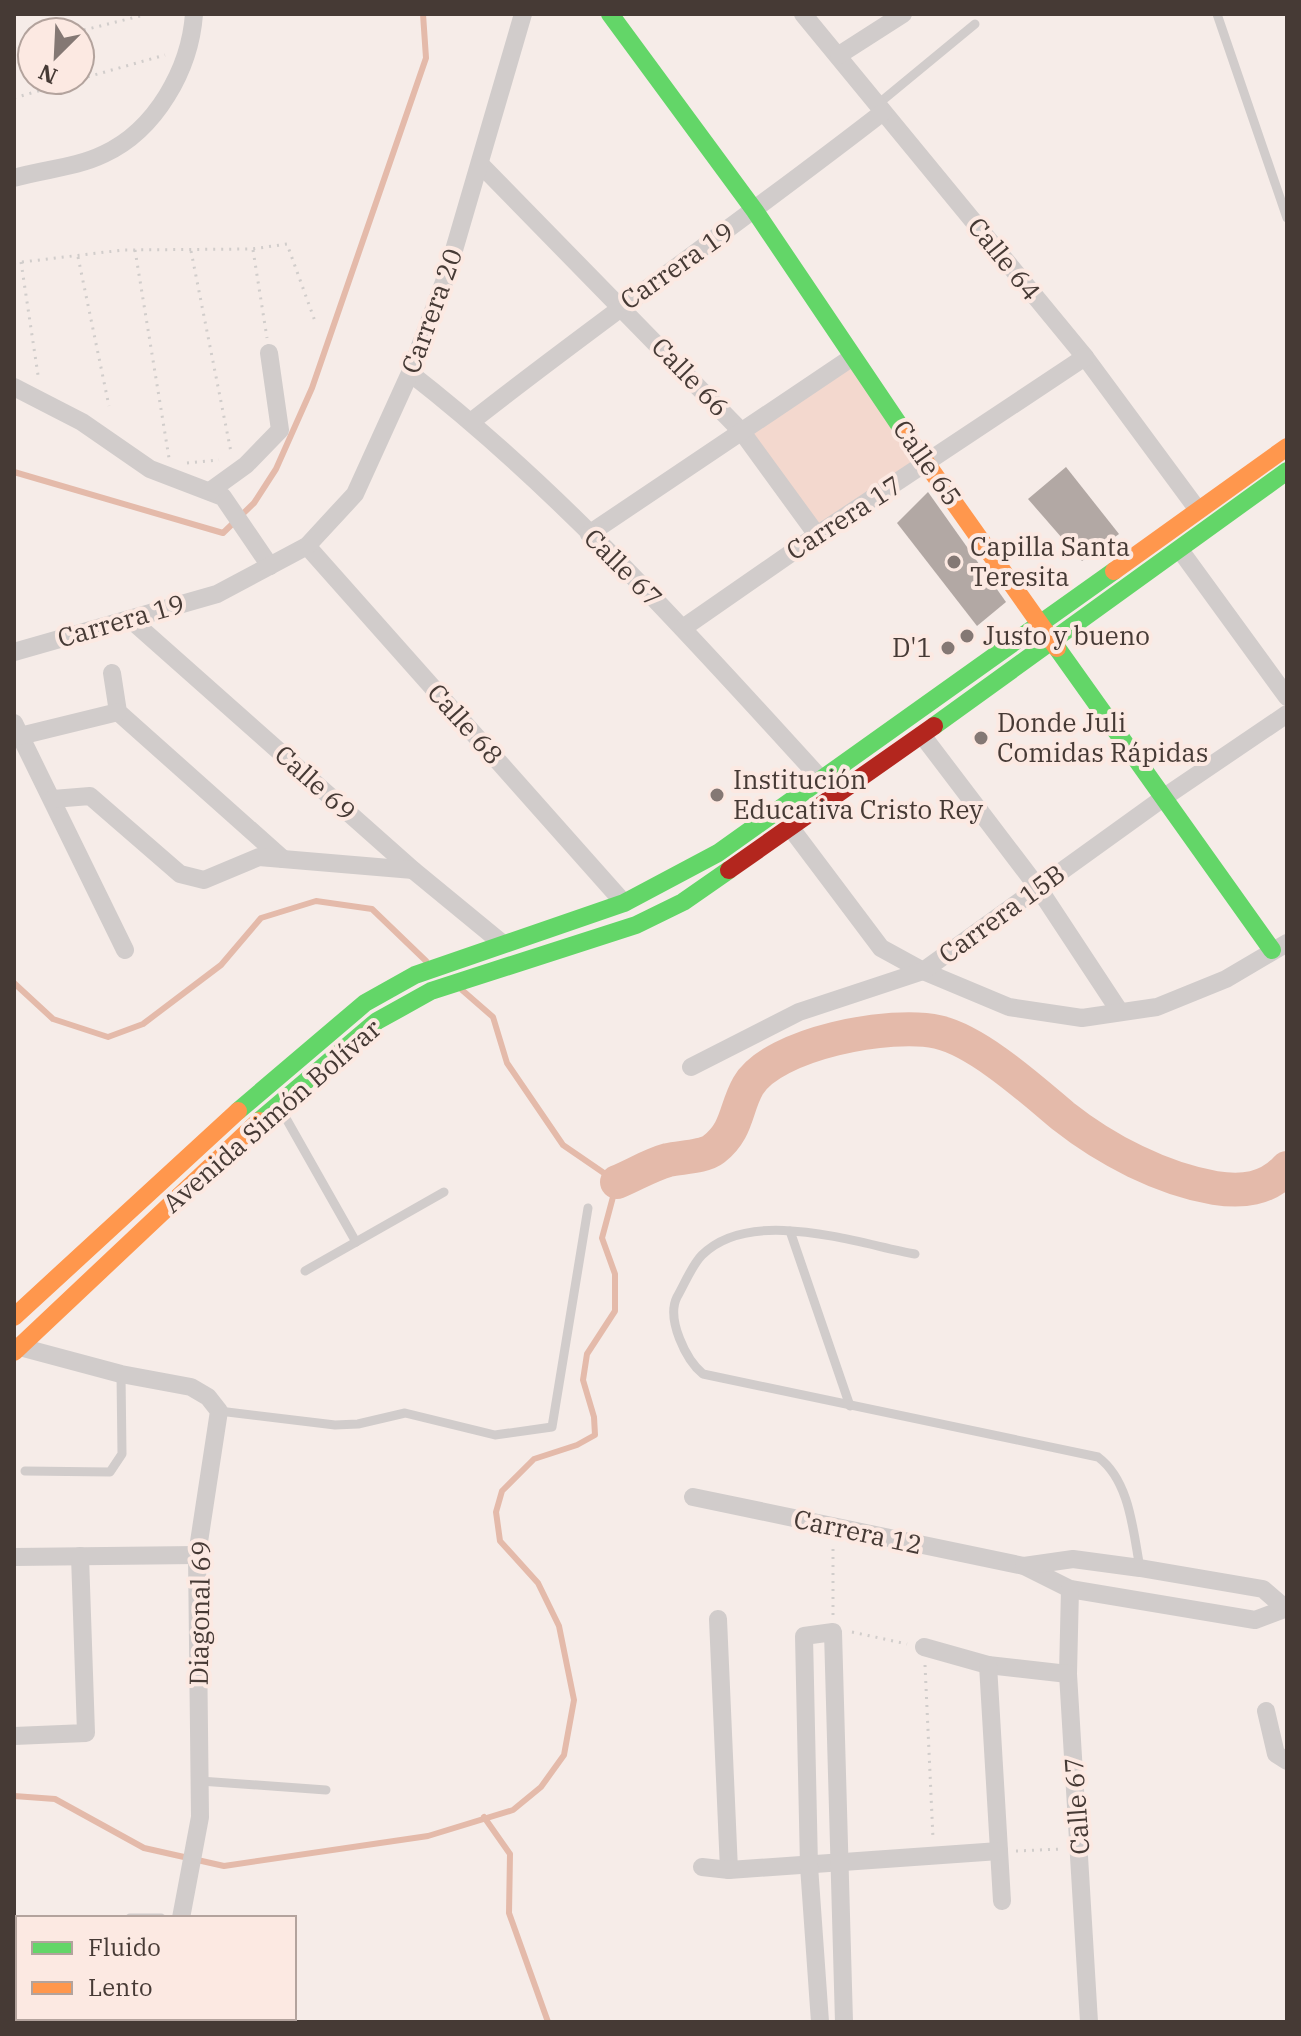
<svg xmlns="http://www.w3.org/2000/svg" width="1301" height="2036" viewBox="0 0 1301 2036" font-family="'IBM Plex Serif',serif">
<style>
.green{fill:#f3d8ce}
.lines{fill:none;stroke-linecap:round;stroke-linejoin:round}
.stream{stroke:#e4baaa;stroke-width:6}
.river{stroke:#e4baaa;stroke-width:34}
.building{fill:#b2a8a4}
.path{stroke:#d1cdcb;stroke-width:3;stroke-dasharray:2 6;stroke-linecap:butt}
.lane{stroke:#d1cccb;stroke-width:9}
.street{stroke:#d1cccb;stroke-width:18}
.fast{stroke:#63d668;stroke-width:18}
.slow{stroke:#ff974d;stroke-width:18}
.jam{stroke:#b3261e;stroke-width:18}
.poi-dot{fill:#847874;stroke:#fce9e2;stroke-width:3}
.labels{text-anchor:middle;stroke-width:8;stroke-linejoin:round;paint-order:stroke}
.street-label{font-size:26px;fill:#463a35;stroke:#fce9e2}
.poi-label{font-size:26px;fill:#463a35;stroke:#fce9e2;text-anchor:start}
</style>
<rect width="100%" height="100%" fill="#f6ece8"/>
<polygon class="green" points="851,358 928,463 817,535 742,432"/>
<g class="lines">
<g class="stream">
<polyline points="14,472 223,533 254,503 276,469 312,388 426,58 423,14"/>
<polyline points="14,983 53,1019 108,1037 143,1024 221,965 261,918 316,901 372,909 426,961"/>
<polyline points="14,1796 55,1799 144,1848 224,1866 428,1836 513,1810 541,1787 564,1755 574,1700 559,1626 538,1583 500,1541 496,1512 502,1491 534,1459 577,1445 595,1435 594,1417 583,1380 587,1354 615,1311 615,1274 602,1238 617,1182 563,1145 507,1063 493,1017 462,990"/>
<polyline points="484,1817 510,1854 509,1913 548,2022"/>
</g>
<path class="river" d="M617,1182C634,1175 650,1165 668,1160C681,1157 704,1157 714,1149C738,1130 735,1109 748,1086C773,1043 892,1021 938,1032C978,1041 1032,1090 1063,1116C1106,1150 1162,1179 1215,1188C1242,1192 1267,1190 1287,1168"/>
</g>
<g class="building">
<polygon points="1066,467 1119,534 1082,561 1028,499"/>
<polygon points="928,492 1006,602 977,626 897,523"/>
</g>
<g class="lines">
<g class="path">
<polyline points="76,32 148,14"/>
<polyline points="14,47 32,43"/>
<polyline points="80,79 165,55"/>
<polyline points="14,98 77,80"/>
<polyline points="135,250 169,458"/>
<polyline points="253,250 267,338"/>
<polyline points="191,251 231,452"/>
<polyline points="78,257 109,406"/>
<polyline points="21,262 38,375"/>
<polyline points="14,263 123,250 252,249 287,244 316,324"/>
<polyline points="187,463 219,460"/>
<polyline points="833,1615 833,1543"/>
<polyline points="852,1632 907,1644"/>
<polyline points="925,1665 933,1838"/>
<polyline points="1016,1851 1061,1849"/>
<polyline points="14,1997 18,1997"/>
</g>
<g class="lane">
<polyline points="1217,14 1287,218"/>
<polyline points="878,104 975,24"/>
<polyline points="279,1106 356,1242"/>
<polyline points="790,1231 850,1406"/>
<path d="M915,1254C855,1243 751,1206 702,1255C692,1265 684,1285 677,1297C666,1319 686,1360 703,1374L1098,1457C1130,1481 1133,1531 1140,1568"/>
<polyline points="305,1271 444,1192"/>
<polyline points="219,1411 335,1425 358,1424 405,1413 495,1435 552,1427 588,1208"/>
<polyline points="25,1471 110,1472 122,1454 121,1374"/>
<polyline points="200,1781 326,1790"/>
<polyline points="130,1918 161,1918"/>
<polyline points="14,1920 18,1920"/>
</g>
<g class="street">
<polyline points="803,14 1085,357 1198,510"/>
<polyline points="839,55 903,14"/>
<polyline points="480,164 742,432 817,535"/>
<path d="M14,178C44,169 75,168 104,154C156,130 190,69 194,14"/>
<path d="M410,373C562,491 692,638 821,779"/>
<polyline points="14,387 82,422 150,469 223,497 270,566"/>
<path d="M472,421C607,315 748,217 883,112"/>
<polyline points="210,491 246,465 280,430 269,353"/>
<polyline points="589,534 851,358"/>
<polyline points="307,546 624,903"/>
<polyline points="1180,550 1287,697"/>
<polyline points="130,619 413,870 503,944"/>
<polyline points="683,628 817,535 1085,357"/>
<polyline points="14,652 217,594 307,546 355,494 410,373 447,274 523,14"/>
<polyline points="112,673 118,712 283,859"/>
<polyline points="14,723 125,950"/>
<polyline points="922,735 1039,889 1120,1012"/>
<polyline points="20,736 118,712"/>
<polyline points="53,799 90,796 180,874 204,880 259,857 413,870"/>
<polyline points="790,827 881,948 923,971 1009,1007 1082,1018 1157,1007 1226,979 1287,943"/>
<polyline points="691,1067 799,1012 923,971 1166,796 1287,714"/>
<polyline points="20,1347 121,1374 191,1387 208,1397 219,1411 197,1555 200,1817 181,1918"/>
<polyline points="693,1497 1024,1566 1070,1589 1255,1620 1287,1608"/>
<polyline points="14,1557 197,1555"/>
<polyline points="1024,1566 1073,1559 1140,1568 1263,1589 1285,1608"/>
<polyline points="1070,1589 1068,1674 1089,2022"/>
<polyline points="718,1619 729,1870"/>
<polyline points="924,1647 988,1665 1068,1674"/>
<polyline points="988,1665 1002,1901"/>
<polyline points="1266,1711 1276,1754 1287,1761"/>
<polyline points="14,1736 86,1733 80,1556"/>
<polyline points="702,1867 729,1870 999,1851"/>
<polyline points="170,2022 170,2018"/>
<polyline points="820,2022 809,1866 804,1636 833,1632 844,2022"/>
</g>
<g class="fast">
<polyline points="610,14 755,211 902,429"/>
<polyline points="1057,648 1272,950"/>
<polyline points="934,726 1287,471"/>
<polyline points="238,1111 365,1003 415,975 624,903 718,853 1114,571"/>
<polyline points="259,1121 377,1021 431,991 636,925 683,902 729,870"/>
</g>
<g class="slow">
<polyline points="902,429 1057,648"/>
<polyline points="1114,571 1287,447"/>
<polyline points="14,1317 238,1111"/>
<polyline points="14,1352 259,1121"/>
</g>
<polyline class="jam" points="729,870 934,726"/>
</g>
<g class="poi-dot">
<circle cx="954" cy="562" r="8"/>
<circle cx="967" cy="636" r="8"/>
<circle cx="948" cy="648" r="8"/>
<circle cx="981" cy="738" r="8"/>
<circle cx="717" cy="795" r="8"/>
</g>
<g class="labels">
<g class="street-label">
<text transform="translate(1004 259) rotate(51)" y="9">Calle 64</text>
<text transform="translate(677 266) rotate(-35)" y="9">Carrera 19</text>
<text transform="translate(432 311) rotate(-70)" y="9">Carrera 20</text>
<text transform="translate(690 377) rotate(46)" y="9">Calle 66</text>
<text transform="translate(927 463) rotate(55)" y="9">Calle 65</text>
<text transform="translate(844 518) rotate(-33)" y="9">Carrera 17</text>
<text transform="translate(623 568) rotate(45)" y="9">Calle 67</text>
<text transform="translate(121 621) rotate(-16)" y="9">Carrera 19</text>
<text transform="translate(465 724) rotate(48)" y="9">Calle 68</text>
<text transform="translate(315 783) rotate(42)" y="9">Calle 69</text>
<text transform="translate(1002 914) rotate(-36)" y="9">Carrera 15B</text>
<text transform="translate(272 1116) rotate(-41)" y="9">Avenida Simón Bolívar</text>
<text transform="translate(858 1532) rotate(12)" y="9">Carrera 12</text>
<text transform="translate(200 1613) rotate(-89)" y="9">Diagonal 69</text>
<text transform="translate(1077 1806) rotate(-94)" y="9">Calle 67</text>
</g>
<g class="poi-label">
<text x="970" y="556">Capilla Santa<tspan x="970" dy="30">Teresita</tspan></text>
<text x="983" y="645">Justo y bueno</text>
<text x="932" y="657" text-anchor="end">D'1</text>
<text x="997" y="732">Donde Juli<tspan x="997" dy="30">Comidas Rápidas</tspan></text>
<text x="733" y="789">Institución<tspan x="733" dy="30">Educativa Cristo Rey</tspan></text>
</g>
</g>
<rect width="1301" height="2036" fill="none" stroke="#463a35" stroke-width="32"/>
<rect x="16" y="1916" width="280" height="104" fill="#fce9e2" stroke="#b3a39d" stroke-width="2"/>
<rect x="32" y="1942" width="40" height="12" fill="#63d668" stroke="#b3a39d" stroke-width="2"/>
<text x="88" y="1956" font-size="24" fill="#463a35">Fluido</text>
<rect x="32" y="1982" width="40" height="12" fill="#ff974d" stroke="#b3a39d" stroke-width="2"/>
<text x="88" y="1996" font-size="24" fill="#463a35">Lento</text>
<g transform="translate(56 56) rotate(204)"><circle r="38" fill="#fce9e2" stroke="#b3a39d" stroke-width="2"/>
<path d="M0-6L14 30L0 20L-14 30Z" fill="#847874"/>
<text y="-12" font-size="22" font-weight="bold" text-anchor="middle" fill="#463a35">N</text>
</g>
</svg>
